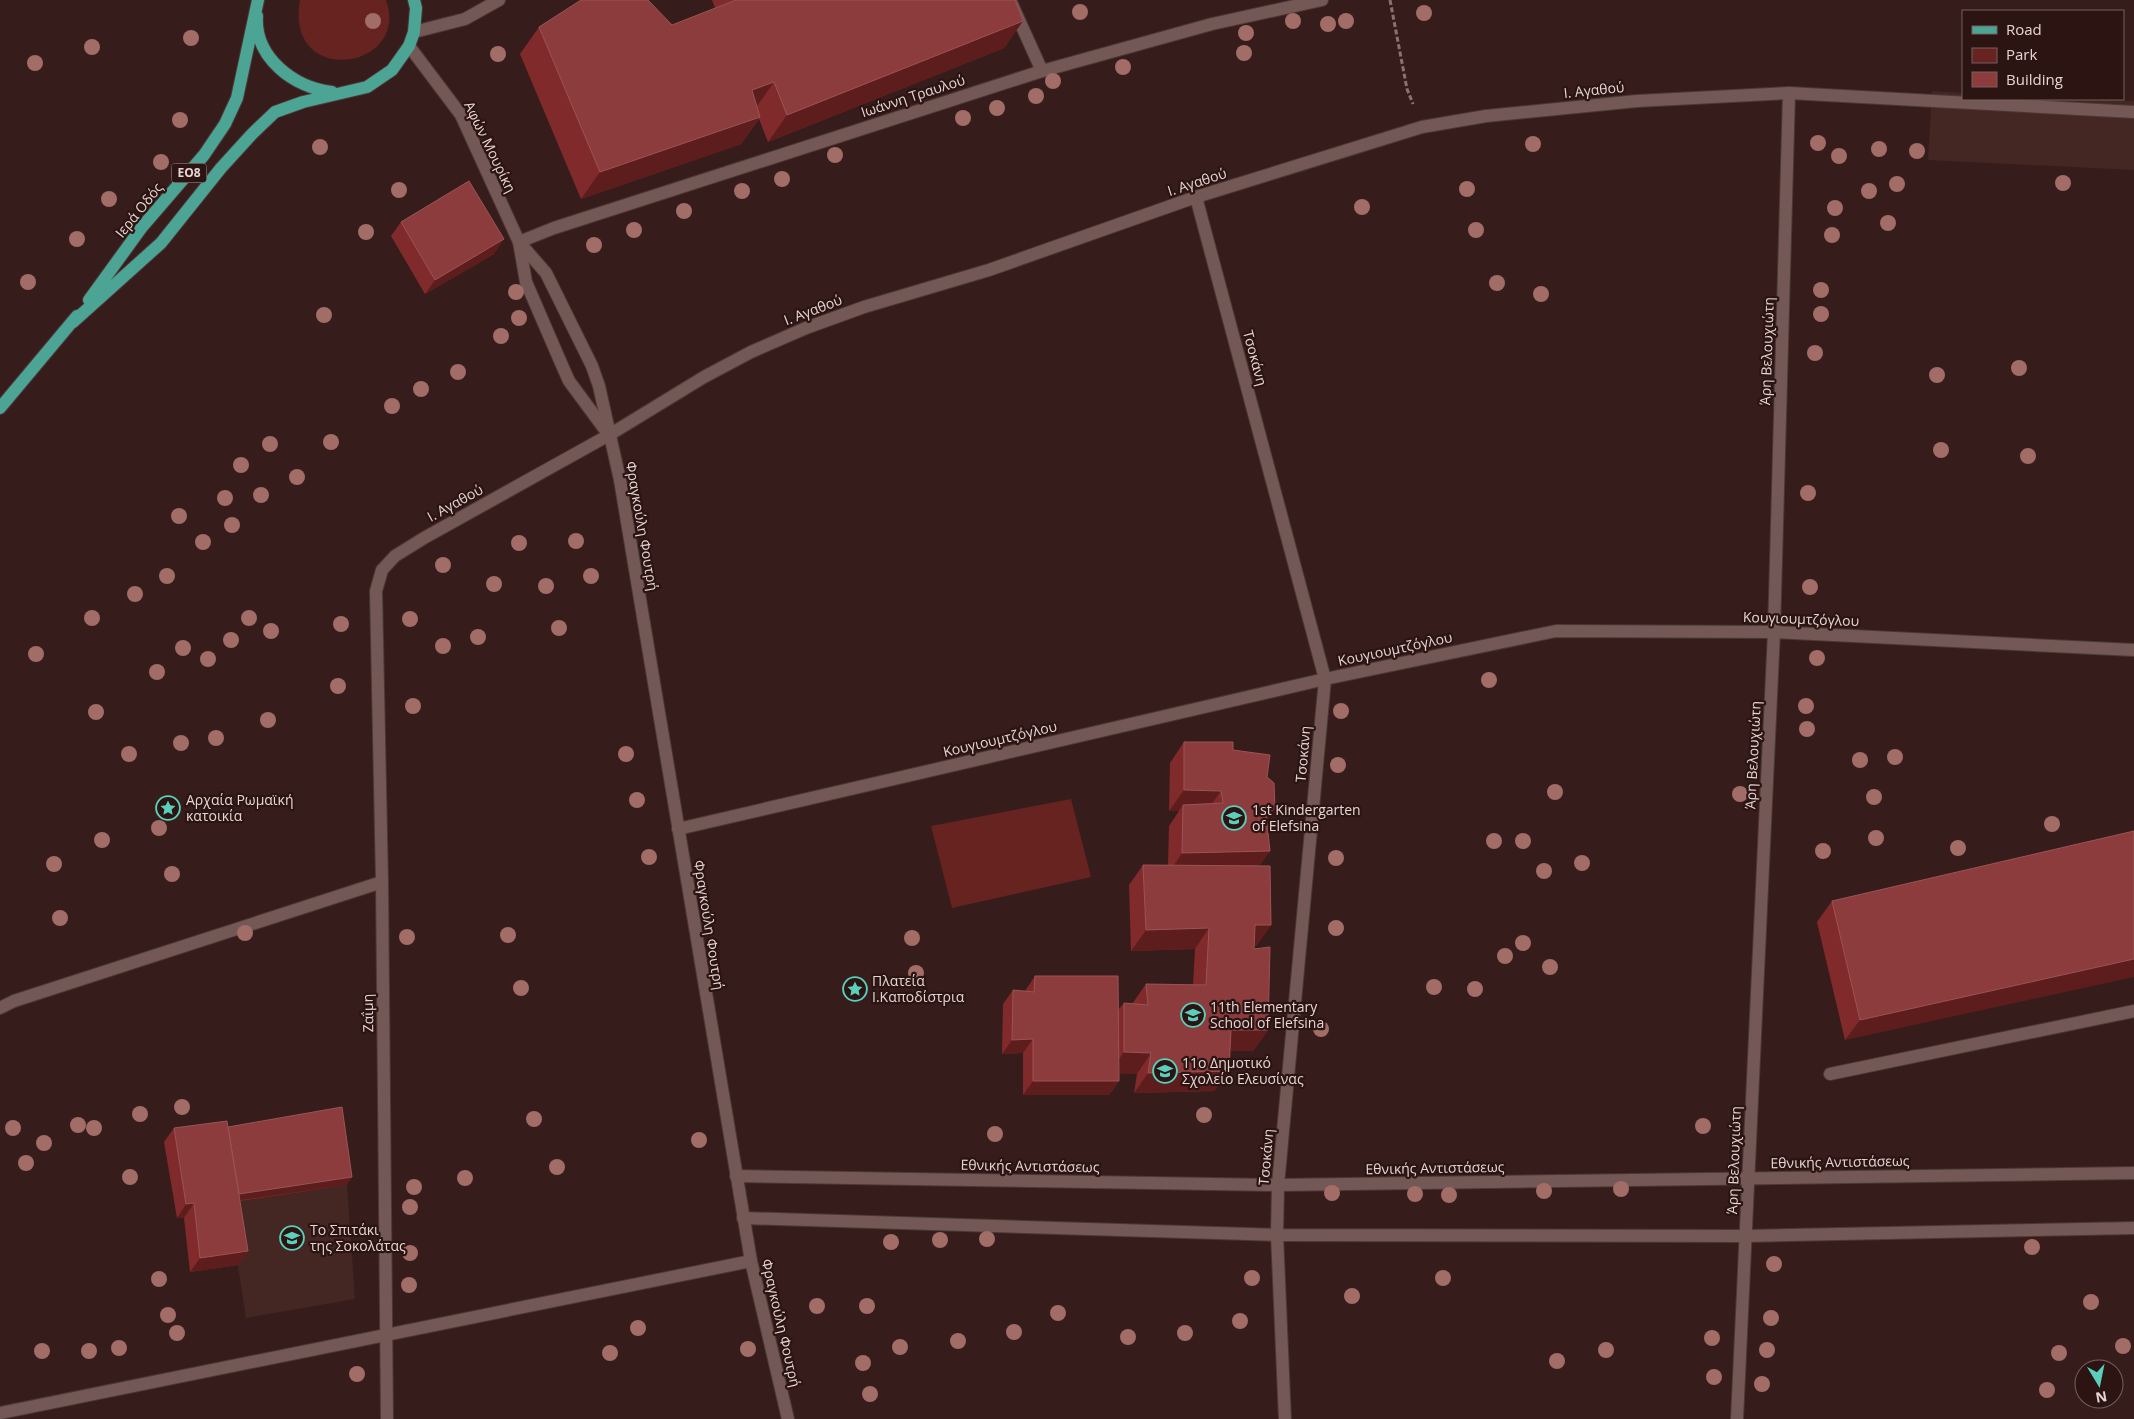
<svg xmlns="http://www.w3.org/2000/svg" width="2134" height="1419" viewBox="0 0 2134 1419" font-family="'Open Sans',sans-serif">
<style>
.built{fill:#442623}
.green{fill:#662320}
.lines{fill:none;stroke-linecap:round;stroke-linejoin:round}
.service-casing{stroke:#4c3837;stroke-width:14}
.minor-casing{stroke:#4c3837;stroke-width:14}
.tertiary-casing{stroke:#4c3837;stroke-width:14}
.primary-casing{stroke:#4c3837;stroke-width:14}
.path{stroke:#897371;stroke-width:3;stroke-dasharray:5 2.5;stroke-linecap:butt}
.service{stroke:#745855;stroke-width:12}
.minor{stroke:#745855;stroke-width:12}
.tertiary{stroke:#745855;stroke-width:12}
.primary{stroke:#4ca495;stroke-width:12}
.tree{fill:#a26c67}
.wall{fill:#812a2b}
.shaded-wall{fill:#5e1d1d}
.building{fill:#8c3c3d;stroke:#9a5454}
.labels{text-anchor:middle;stroke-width:4.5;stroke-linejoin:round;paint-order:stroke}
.shield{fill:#2b1412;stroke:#ae9b99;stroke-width:1}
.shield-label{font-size:12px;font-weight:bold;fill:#e6d5d3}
.street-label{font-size:14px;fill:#e6d5d3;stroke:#2b1412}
.poi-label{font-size:14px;fill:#e6d5d3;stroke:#2b1412;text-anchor:start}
</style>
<rect width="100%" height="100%" fill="#361d1b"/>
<g class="built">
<polygon points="1932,91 1963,93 1963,99 2084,99 2134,101 2134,170 1928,160"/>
<polygon points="347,1185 355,1299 246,1318 228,1202"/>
</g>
<g class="green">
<path d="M300,0H386C411,70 284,89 300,0Z"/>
<polygon points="1071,799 1091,877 952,908 931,826"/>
</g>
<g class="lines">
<g class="service-casing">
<polyline id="service" points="1830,1074 2134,1011"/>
</g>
<g class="minor-casing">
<g id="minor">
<polyline points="1010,0 1042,71"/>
<polyline points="1196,197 1325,679 1278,1185 1277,1235 1285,1419"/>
<polyline points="678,829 1325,679 1556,631 1774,632 2134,650"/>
<polyline points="0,1008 14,1001 382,882"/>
<polyline points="0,1413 751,1261"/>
<polyline points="387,1419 382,882 376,591 382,570 395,556 424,538 609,435 704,377 751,352 806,328 864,307 989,270 1196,197 1422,127 1486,116 1637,101 1789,93 2134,112"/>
<polyline points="1737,1419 1774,632 1789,93"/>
</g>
</g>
<g class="tertiary-casing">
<g id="tertiary">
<polyline points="414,32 465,19 499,0"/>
<polyline points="409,46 461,115 519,242 526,282 561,363 569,381 606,431"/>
<polyline points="519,242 546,273 592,366 599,386 620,480 751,1261 788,1419"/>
<polyline points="519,242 554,228 1042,71 1212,24 1322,0"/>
<polyline points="736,1176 1278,1185 2134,1173"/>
<polyline points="743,1218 1277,1235 1747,1236 2134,1228"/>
</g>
</g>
<g class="primary-casing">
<g id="primary">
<path d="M257,16C254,58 295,88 332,92"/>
<polyline points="89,300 142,227 204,155 225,124 237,98 258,0"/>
<polyline points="73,322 161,243 221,168 252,134 275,112 303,102 367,87 392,70 409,46 414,32 416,8 414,0"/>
<polyline points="0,408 77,316"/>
</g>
</g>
<polyline class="path" points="1390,0 1407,89 1413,104"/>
<use href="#service" class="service"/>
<use href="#minor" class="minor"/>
<use href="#tertiary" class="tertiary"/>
<use href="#primary" class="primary"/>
</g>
<g class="tree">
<circle cx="1080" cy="12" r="8"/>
<circle cx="1424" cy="13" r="8"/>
<circle cx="373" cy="21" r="8"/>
<circle cx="1293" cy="21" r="8"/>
<circle cx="1346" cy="21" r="8"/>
<circle cx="1328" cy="24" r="8"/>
<circle cx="1246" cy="33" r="8"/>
<circle cx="191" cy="38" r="8"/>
<circle cx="92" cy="47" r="8"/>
<circle cx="1244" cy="53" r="8"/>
<circle cx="498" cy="54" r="8"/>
<circle cx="35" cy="63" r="8"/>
<circle cx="1123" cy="67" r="8"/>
<circle cx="1053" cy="81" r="8"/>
<circle cx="1036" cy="96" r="8"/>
<circle cx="997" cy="108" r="8"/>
<circle cx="963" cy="118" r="8"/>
<circle cx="180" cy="120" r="8"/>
<circle cx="1818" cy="143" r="8"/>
<circle cx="1533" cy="144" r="8"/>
<circle cx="320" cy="147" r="8"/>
<circle cx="1879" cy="149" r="8"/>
<circle cx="1917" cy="151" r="8"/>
<circle cx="835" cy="155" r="8"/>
<circle cx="1839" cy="156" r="8"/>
<circle cx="161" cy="162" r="8"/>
<circle cx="782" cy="179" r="8"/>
<circle cx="2063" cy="183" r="8"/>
<circle cx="1897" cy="184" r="8"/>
<circle cx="1467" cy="189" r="8"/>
<circle cx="399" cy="190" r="8"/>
<circle cx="742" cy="191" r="8"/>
<circle cx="1869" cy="191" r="8"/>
<circle cx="109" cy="199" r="8"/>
<circle cx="1362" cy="207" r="8"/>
<circle cx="1835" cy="208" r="8"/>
<circle cx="684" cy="211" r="8"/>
<circle cx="1888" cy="223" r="8"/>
<circle cx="634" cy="230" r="8"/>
<circle cx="1476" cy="230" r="8"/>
<circle cx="366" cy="232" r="8"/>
<circle cx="1832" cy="235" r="8"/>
<circle cx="77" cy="239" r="8"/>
<circle cx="594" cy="245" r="8"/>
<circle cx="28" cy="282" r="8"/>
<circle cx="1497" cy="283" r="8"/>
<circle cx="1821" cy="290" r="8"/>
<circle cx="516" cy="292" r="8"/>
<circle cx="1541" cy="294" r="8"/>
<circle cx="1821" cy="314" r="8"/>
<circle cx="324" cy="315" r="8"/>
<circle cx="519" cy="318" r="8"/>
<circle cx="501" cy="336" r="8"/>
<circle cx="1815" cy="353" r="8"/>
<circle cx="2019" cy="368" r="8"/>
<circle cx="458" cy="372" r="8"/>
<circle cx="1937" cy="375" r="8"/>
<circle cx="421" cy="389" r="8"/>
<circle cx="392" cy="406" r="8"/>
<circle cx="331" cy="442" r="8"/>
<circle cx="270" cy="444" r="8"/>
<circle cx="1941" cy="450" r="8"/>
<circle cx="2028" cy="456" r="8"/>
<circle cx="241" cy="465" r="8"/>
<circle cx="297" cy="477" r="8"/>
<circle cx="1808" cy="493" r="8"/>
<circle cx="261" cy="495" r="8"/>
<circle cx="225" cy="498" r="8"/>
<circle cx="179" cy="516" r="8"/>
<circle cx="232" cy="525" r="8"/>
<circle cx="576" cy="541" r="8"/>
<circle cx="203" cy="542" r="8"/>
<circle cx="519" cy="543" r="8"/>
<circle cx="443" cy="565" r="8"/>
<circle cx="167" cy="576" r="8"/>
<circle cx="591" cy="576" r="8"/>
<circle cx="494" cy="584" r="8"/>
<circle cx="546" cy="586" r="8"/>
<circle cx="1810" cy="587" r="8"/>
<circle cx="135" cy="594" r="8"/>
<circle cx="92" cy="618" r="8"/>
<circle cx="249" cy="618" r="8"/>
<circle cx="410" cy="619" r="8"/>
<circle cx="341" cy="624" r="8"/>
<circle cx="559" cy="628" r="8"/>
<circle cx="271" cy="631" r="8"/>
<circle cx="478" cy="637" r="8"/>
<circle cx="231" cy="640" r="8"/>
<circle cx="443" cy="646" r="8"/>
<circle cx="183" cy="648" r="8"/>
<circle cx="36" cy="654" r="8"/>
<circle cx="1817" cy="658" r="8"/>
<circle cx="208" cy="659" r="8"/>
<circle cx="157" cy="672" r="8"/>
<circle cx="1489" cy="680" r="8"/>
<circle cx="338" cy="686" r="8"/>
<circle cx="413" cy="706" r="8"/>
<circle cx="1806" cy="706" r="8"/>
<circle cx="1341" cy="711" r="8"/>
<circle cx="96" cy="712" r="8"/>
<circle cx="268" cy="720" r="8"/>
<circle cx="1807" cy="729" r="8"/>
<circle cx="216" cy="738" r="8"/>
<circle cx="181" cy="743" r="8"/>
<circle cx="129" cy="754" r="8"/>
<circle cx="626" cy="754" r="8"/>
<circle cx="1895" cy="757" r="8"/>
<circle cx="1860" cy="760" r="8"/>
<circle cx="1338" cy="765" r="8"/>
<circle cx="1555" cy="792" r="8"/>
<circle cx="1740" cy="794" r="8"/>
<circle cx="1874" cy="797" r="8"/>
<circle cx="637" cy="800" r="8"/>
<circle cx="2052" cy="824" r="8"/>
<circle cx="159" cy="828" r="8"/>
<circle cx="1876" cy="838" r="8"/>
<circle cx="102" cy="840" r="8"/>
<circle cx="1494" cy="841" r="8"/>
<circle cx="1523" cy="841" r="8"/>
<circle cx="1958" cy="848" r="8"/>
<circle cx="1823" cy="851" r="8"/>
<circle cx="649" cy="857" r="8"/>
<circle cx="1336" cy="858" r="8"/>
<circle cx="1582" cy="863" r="8"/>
<circle cx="54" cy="864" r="8"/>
<circle cx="1544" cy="871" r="8"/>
<circle cx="172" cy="874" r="8"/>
<circle cx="60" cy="918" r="8"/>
<circle cx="1336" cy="928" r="8"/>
<circle cx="245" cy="933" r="8"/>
<circle cx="508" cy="935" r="8"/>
<circle cx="407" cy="937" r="8"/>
<circle cx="912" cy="938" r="8"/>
<circle cx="1523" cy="943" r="8"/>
<circle cx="1505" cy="956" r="8"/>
<circle cx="1550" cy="967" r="8"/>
<circle cx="916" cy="973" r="8"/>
<circle cx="1434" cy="987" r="8"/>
<circle cx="521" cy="988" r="8"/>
<circle cx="1475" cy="989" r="8"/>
<circle cx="1321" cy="1029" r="8"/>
<circle cx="182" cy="1107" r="8"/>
<circle cx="140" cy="1114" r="8"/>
<circle cx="1204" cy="1115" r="8"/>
<circle cx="534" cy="1119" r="8"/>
<circle cx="78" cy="1125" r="8"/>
<circle cx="1703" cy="1126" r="8"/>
<circle cx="13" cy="1128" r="8"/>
<circle cx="94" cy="1128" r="8"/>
<circle cx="995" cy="1134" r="8"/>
<circle cx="699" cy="1140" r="8"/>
<circle cx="44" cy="1143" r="8"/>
<circle cx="26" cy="1163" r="8"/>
<circle cx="557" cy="1167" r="8"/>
<circle cx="130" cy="1177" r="8"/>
<circle cx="465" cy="1178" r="8"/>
<circle cx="414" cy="1187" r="8"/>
<circle cx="1621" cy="1189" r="8"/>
<circle cx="1544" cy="1191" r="8"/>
<circle cx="1332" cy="1193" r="8"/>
<circle cx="1415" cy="1194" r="8"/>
<circle cx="1449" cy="1195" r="8"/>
<circle cx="410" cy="1207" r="8"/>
<circle cx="987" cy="1239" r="8"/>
<circle cx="940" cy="1240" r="8"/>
<circle cx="891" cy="1242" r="8"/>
<circle cx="2032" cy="1247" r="8"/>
<circle cx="410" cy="1253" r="8"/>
<circle cx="1774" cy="1264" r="8"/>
<circle cx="1252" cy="1278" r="8"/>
<circle cx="1443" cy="1278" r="8"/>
<circle cx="159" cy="1279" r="8"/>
<circle cx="409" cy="1285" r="8"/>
<circle cx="1352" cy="1296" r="8"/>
<circle cx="2091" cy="1302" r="8"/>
<circle cx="817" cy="1306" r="8"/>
<circle cx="867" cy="1306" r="8"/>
<circle cx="1058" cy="1313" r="8"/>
<circle cx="168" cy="1315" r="8"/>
<circle cx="1771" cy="1318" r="8"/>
<circle cx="1240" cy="1321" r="8"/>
<circle cx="638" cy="1328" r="8"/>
<circle cx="1014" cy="1332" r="8"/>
<circle cx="177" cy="1333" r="8"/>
<circle cx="1185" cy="1333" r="8"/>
<circle cx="1128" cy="1337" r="8"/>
<circle cx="1712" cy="1338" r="8"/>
<circle cx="958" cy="1341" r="8"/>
<circle cx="2123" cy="1346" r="8"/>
<circle cx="900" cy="1347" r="8"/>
<circle cx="119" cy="1348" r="8"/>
<circle cx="748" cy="1349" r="8"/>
<circle cx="1606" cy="1350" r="8"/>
<circle cx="1767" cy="1350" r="8"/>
<circle cx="42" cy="1351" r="8"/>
<circle cx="89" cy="1351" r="8"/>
<circle cx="610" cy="1353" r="8"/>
<circle cx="2059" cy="1353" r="8"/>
<circle cx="1557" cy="1361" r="8"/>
<circle cx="863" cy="1363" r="8"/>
<circle cx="357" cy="1374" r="8"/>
<circle cx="1714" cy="1377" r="8"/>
<circle cx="1762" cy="1384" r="8"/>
<circle cx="2047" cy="1390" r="8"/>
<circle cx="870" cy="1394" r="8"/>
</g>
<g class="wall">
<polygon points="712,0 1015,0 1023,21 1004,48 768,142 759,119 741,144 581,199 520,54 539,27 672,25 715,8"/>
<polygon points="401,222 494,254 425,294 391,236"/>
<polygon points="1184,742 1233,750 1267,777 1267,820 1270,851 1259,866 1271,925 1256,946 1254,946 1268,1030 1253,1051 1230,1051 1229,1071 1214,1091 1134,1093 1137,1074 1119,1073 1119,1081 1109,1095 1023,1095 1023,1053 1002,1054 1003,1004 1013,990 1025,991 1035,976 1118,1010 1124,1003 1132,1004 1146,984 1193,985 1195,949 1131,951 1129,885 1143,865 1168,865 1169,826 1179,811 1169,811 1170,763"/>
<polygon points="2134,831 1845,1040 1817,922 1832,901"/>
<polygon points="228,1127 347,1185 240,1201 248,1251 238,1265 190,1272 184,1218 177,1218 164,1142 174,1128"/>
</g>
<g class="shaded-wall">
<polygon points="1023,21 1004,48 768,142 787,115"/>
<polygon points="774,82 755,109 752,90"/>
<polygon points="760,117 741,144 581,199 600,172"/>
<polygon points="504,239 494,254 425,294 435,280"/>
<polygon points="1184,790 1221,791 1207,811 1183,805 1179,811 1169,811"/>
<polygon points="1275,808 1260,829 1266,815"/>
<polygon points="1270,851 1255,871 1168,874 1182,853"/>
<polygon points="1255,925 1271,925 1256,946 1240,946"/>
<polygon points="1209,928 1195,949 1131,951 1146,930"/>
<polygon points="2134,959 2134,977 1845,1040 1860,1020"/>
<polygon points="1231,1030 1268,1030 1253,1051 1216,1051"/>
<polygon points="1033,1039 1023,1053 1002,1054 1012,1040"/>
<polygon points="1124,1052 1151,1053 1137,1074 1109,1073"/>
<polygon points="1229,1071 1214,1091 1134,1093 1148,1073"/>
<polygon points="1033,1081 1119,1081 1109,1095 1023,1095"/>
<polygon points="352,1177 347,1185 228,1202 234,1195"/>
<polygon points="194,1203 184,1218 177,1218 186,1204"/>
<polygon points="248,1251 238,1265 190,1272 200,1258"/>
</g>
<g class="building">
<polygon points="581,0 648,0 672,25 736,0 1015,0 1023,21 787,115 774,82 752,90 760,117 600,172 539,27"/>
<polygon points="469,181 504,239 435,280 401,222"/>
<polygon points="1184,742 1233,742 1233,750 1270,755 1267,777 1274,783 1275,808 1266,815 1270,851 1182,853 1183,805 1223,803 1221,791 1184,790"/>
<polygon points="2134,831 2134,959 1860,1020 1832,901"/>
<polygon points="1143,865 1270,866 1271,925 1255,925 1254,949 1270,947 1268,1030 1231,1030 1229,1071 1148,1073 1151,1053 1124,1052 1124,1003 1148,1005 1146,984 1206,985 1209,928 1146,930"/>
<polygon points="1035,976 1118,976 1119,1081 1033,1081 1033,1039 1012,1040 1013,990 1034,992"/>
<polygon points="342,1107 352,1177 239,1194 228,1127"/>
<polygon points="227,1121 248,1251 200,1258 194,1203 186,1204 174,1128"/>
</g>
<defs>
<g id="sight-ring" transform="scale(1.25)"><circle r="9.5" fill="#2b1412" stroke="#5bcebc" stroke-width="1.5"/><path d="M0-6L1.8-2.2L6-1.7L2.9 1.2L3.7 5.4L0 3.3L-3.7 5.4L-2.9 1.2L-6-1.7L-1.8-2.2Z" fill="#5bcebc"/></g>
<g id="school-ring" transform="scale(1.25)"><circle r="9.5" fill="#2b1412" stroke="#5bcebc" stroke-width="1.5"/><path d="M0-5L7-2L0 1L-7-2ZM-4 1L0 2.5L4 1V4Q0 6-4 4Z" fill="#5bcebc"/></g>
</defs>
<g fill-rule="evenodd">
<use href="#sight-ring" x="168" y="808"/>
<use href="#school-ring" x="1234" y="818"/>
<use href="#sight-ring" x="855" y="989"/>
<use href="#school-ring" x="1193" y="1015"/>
<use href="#school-ring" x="1165" y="1071"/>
<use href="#school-ring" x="292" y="1238"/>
</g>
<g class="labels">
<rect class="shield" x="171.5" y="163.5" width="35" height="19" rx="4"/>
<g class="shield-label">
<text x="189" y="177">ΕΟ8</text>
</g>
<g class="street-label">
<text transform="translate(1594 90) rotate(-6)" y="5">Ι. Αγαθού</text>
<text transform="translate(913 96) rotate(-18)" y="5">Ιωάννη Τραυλού</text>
<text transform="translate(490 147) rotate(64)" y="5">Αφών Μουρίκη</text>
<text transform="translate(1197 182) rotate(-18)" y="5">Ι. Αγαθού</text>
<text transform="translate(139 210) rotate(-51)" y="5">Ιερά Οδός</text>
<text transform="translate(813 310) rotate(-21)" y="5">Ι. Αγαθού</text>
<text transform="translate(1767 351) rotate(-88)" y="5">Άρη Βελουχιώτη</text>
<text transform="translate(1255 358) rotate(75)" y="5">Τσοκάνη</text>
<text transform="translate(455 503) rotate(-29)" y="5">Ι. Αγαθού</text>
<text transform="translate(642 526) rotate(80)" y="5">Φραγκούλη Φουτρή</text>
<text transform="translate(1801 619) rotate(2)" y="5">Κουγιουμτζόγλου</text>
<text transform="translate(1395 649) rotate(-12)" y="5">Κουγιουμτζόγλου</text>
<text transform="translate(1000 739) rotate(-13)" y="5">Κουγιουμτζόγλου</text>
<text transform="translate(1303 754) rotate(-85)" y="5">Τσοκάνη</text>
<text transform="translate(1753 755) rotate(-87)" y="5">Άρη Βελουχιώτη</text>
<text transform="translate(709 925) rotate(81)" y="5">Φραγκούλη Φουτρή</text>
<text transform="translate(368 1013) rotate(-91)" y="5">Ζαΐμη</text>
<text transform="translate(1266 1157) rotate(-85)" y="5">Τσοκάνη</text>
<text transform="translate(1734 1160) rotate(-88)" y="5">Άρη Βελουχιώτη</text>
<text transform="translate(1840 1162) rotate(-1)" y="5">Εθνικής Αντιστάσεως</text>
<text transform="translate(1030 1166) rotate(1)" y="5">Εθνικής Αντιστάσεως</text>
<text transform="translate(1435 1168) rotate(-1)" y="5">Εθνικής Αντιστάσεως</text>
<text transform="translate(781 1323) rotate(77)" y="5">Φραγκούλη Φουτρή</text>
</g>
<g class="poi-label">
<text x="186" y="805">Αρχαία Ρωμαϊκή<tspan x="186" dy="16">κατοικία</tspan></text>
<text x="1252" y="815">1st Kindergarten<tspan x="1252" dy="16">of Elefsina</tspan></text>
<text x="872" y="986">Πλατεία<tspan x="872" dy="16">Ι.Καποδίστρια</tspan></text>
<text x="1210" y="1012">11th Elementary<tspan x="1210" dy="16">School of Elefsina</tspan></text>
<text x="1182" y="1068">11ο Δημοτικό<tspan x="1182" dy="16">Σχολείο Ελευσίνας</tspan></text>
<text x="310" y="1235">Το Σπιτάκι<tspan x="310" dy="16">της Σοκολάτας</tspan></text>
</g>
</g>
<rect x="1962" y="10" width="162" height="90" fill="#2b1412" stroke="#76615f"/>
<rect x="1972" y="26" width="25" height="8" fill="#4ca495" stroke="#76615f"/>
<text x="2006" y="35" font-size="15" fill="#e6d5d3">Road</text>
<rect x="1972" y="48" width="25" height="15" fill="#662320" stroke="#76615f"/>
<text x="2006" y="60" font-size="15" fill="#e6d5d3">Park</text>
<rect x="1972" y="72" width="25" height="15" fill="#8c3c3d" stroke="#76615f"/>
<text x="2006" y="85" font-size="15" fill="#e6d5d3">Building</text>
<g transform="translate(2099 1384) rotate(170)"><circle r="24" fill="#2b1412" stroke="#76615f"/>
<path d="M0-4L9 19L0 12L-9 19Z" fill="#5bcebc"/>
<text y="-8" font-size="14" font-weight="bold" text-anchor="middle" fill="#e6d5d3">N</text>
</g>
</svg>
